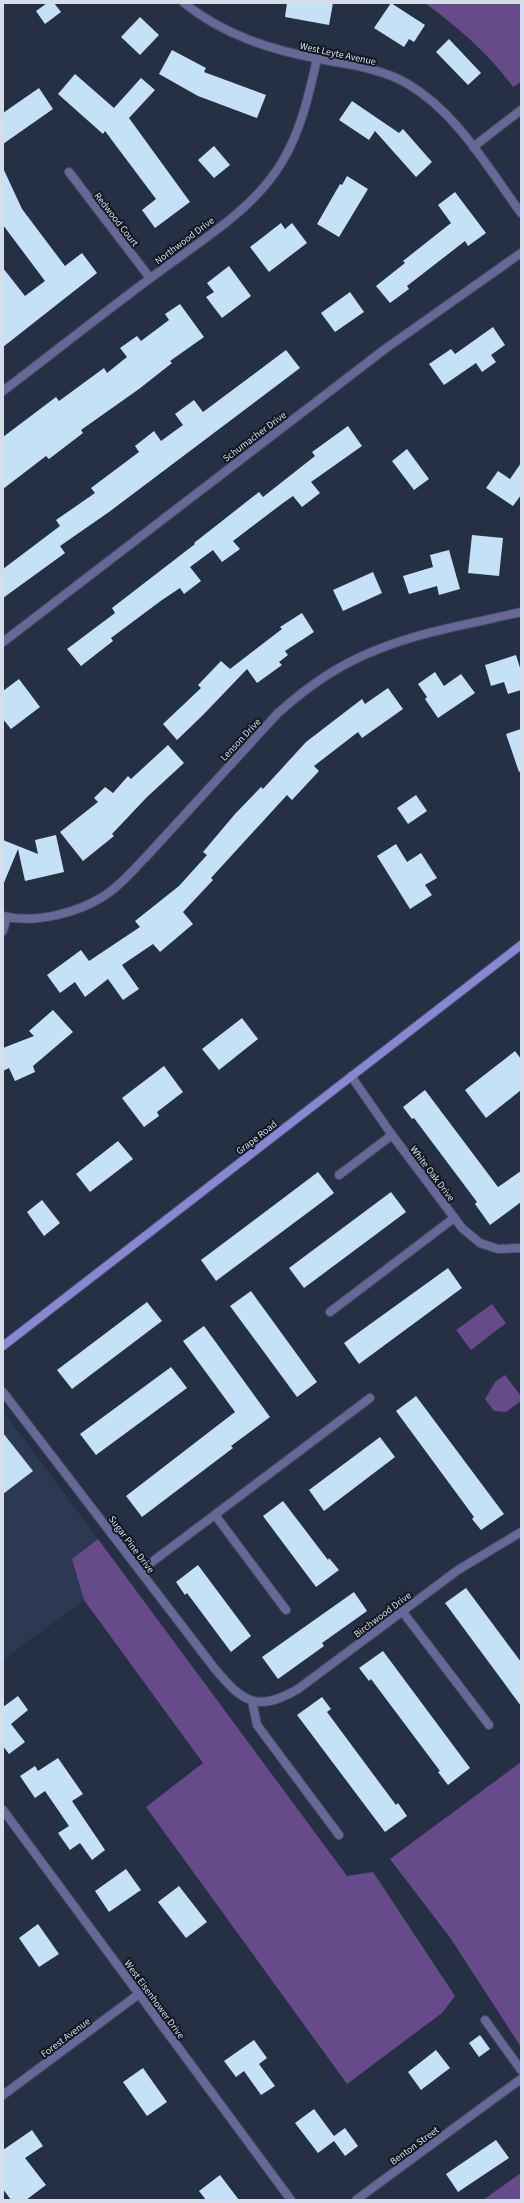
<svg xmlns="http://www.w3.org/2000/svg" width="524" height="2203" viewBox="0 0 524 2203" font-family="'Source Sans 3',sans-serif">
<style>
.built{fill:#2b3952}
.green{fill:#674a89}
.building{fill:#c5e1f7}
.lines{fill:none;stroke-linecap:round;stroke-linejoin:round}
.lane-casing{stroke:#414c5f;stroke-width:10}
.street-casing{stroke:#414c5f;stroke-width:10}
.secondary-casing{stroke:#414c5f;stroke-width:10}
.lane{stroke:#686898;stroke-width:8}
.street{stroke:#686898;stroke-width:8}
.secondary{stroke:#8787d3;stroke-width:8}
.labels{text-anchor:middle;stroke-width:4;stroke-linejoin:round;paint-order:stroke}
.street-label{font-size:10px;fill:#d6ddea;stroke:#131821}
</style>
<rect width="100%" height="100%" fill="#253044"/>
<polygon class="built" points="3,1411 98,1539 72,1559 84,1600 3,1660"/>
<g class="green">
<path d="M425,3H521V82L513,87C489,54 459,28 425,3Z"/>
<polygon points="492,1304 506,1323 471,1350 456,1330"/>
<polygon points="505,1375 521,1396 521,1401 506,1412 494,1411 485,1399 496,1381"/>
<polygon points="98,1539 347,1876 373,1872 455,1996 442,2013 347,2084 146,1807 203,1763 84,1600 72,1559"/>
<polygon points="521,1762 521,2047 451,1939 390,1859"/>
<polygon points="521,2173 521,2200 483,2200"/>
</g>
<g class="building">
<polygon points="47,3 54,3 61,12 45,24 36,11"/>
<polygon points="287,3 333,3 329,25 285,17"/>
<polygon points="391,3 425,25 414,42 409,39 404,47 374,28"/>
<polygon points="140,17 159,35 140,55 121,37"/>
<polygon points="449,39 481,73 468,85 436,52"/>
<polygon points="172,50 206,68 204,72 266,95 257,118 198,96 159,74"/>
<polygon points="75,74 114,108 141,78 155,90 129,118 190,202 155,228 142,210 156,199 105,131 103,134 58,94"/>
<polygon points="39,88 53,109 3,144 3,113"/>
<polygon points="352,101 399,133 403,129 432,162 416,177 375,131 369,140 339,120"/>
<polygon points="214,146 230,165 214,178 198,160"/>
<polygon points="3,168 22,209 65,266 82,253 97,273 3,347 3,268 25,296 45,281 3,225"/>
<polygon points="347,176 368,189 339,237 317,224 340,184 342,185"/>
<polygon points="455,192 486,233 468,246 465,241 407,286 409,289 390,303 376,286 405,263 403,261 451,223 438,205"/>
<polygon points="281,223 285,229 292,223 307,243 269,272 250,247"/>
<polygon points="229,266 251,296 222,318 206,297 214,292 207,283"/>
<polygon points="350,292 364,312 335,332 321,313"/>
<polygon points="180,304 204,337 170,361 172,363 139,389 81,430 83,433 49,459 46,456 3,489 3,437 56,397 59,401 104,368 107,373 127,357 120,348 137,336 141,341 169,320 165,314"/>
<polygon points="493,327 505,345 491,355 496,362 482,372 476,363 444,385 429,364 451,349 455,354"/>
<polygon points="286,350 300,368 109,512 60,546 65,553 3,598 3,569 60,526 56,520 95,493 91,488 139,452 135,446 154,431 161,441 183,425 175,414 194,400 203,412"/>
<polygon points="348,426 362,446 311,482 320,493 302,507 293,496 283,503 233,541 240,549 222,562 213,550 190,567 201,581 184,594 180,588 162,600 111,638 113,641 81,666 67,649 115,613 112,608 195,544 194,543 259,492 263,497 315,456 312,452"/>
<polygon points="407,449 429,479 414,490 392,461"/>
<polygon points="521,463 521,495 513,506 486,488 498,471 510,479"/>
<polygon points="472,535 503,538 499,576 468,573"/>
<polygon points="449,550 460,589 439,595 437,586 409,594 403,576 433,567 430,555"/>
<polygon points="373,572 382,593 343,611 333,590"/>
<polygon points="302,613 314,632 285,651 288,655 279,662 282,665 257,683 247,669 203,715 177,740 163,724 201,688 198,685 221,661 230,669 282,629 280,627"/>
<polygon points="516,655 521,671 521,690 508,694 504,682 491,686 485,665"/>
<polygon points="435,672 444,686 461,674 475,693 438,718 425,699 427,697 418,684"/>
<polygon points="19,679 40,707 11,729 3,719 3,691"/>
<polygon points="388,688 403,709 362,738 358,732 314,766 319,771 292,800 287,795 211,878 213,880 183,912 193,924 160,952 153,944 122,965 139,989 123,1000 108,979 85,997 75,982 60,993 47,975 81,950 89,961 140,927 135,921 179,886 207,855 203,852 235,814 261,787 263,789 306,742 362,699 365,704"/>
<polygon points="521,729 521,771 519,772 506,734"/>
<polygon points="168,745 184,763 147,797 112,834 114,836 83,861 60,832 98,802 94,798 105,787 113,793 128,776 131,779"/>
<polygon points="416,795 427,811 408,824 397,808"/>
<polygon points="56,835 64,872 25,881 18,849 3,885 3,840 38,854 35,840"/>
<polygon points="396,844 407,862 421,853 437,878 425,885 432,895 410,909 377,856"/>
<polygon points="53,1010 73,1032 33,1066 35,1072 15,1081 9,1068 3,1071 3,1048 34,1036 29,1031"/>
<polygon points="242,1018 258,1039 219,1070 202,1049"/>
<polygon points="515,1051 521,1059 521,1090 486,1118 465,1090"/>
<polygon points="164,1066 183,1092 157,1112 159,1116 144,1127 122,1098"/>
<polygon points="425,1090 498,1187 521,1171 521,1202 490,1225 475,1204 477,1202 414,1118 412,1119 403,1107"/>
<polygon points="118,1141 133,1159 90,1192 76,1174"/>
<polygon points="318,1172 334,1193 216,1281 201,1260"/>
<polygon points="391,1192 406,1212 304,1288 289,1268"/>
<polygon points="42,1200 60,1223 44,1236 27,1212"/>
<polygon points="448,1268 462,1288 359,1364 344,1343"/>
<polygon points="251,1291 317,1382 297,1397 230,1306"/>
<polygon points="147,1302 162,1321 72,1389 57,1370"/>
<polygon points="204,1326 270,1417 231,1446 233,1448 142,1517 126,1496 235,1412 183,1341"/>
<polygon points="171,1367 187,1388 96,1455 80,1434"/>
<polygon points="416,1396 504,1514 481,1530 472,1519 474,1517 396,1411"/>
<polygon points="3,1433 33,1471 3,1494"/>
<polygon points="380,1437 395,1457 324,1511 309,1490"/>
<polygon points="283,1501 328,1560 329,1558 339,1570 316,1587 263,1516"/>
<polygon points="198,1565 251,1636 231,1652 187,1593 185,1595 176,1582"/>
<polygon points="466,1588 521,1662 521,1706 445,1603"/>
<polygon points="354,1592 367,1611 322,1643 324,1646 278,1679 262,1657"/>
<polygon points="383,1651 470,1768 448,1785 438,1772 440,1771 371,1679 369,1681 359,1668"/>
<polygon points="18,1696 28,1710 11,1724 25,1742 9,1754 3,1746 3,1707"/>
<polygon points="322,1697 331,1709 327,1712 396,1805 398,1803 407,1816 385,1832 297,1715"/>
<polygon points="58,1758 83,1794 72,1801 105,1850 92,1860 80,1843 70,1850 58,1833 69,1826 45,1791 35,1798 20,1776 35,1766 38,1771"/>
<polygon points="126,1869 141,1890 109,1912 95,1891"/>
<polygon points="179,1886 207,1922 186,1938 158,1902"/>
<polygon points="38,1924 59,1954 39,1967 19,1938"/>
<polygon points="480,2035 490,2049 479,2057 469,2043"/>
<polygon points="254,2040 267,2058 259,2064 275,2086 261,2095 244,2071 236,2077 224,2061"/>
<polygon points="436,2050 450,2068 421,2090 408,2072"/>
<polygon points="143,2068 167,2102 147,2116 123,2082"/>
<polygon points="314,2109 334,2136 345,2128 358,2146 345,2156 334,2141 318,2153 295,2123"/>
<polygon points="32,2130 43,2146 25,2158 46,2185 26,2200 11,2200 3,2189 3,2150"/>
<polygon points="496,2140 509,2158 458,2192 446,2174"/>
<polygon points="220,2175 239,2200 206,2200 199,2191"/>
</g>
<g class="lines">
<g class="lane-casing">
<g id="lane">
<polyline points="339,1175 392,1135"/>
<polyline points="330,1312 454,1218"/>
<polyline points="215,1515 286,1610"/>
<polyline points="140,1571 370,1398"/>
<polyline points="402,1611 489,1725"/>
<polyline points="252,1701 257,1725 339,1835"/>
<polyline points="485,2020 521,2070"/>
<polyline points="484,2106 521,2079"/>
</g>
</g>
<g class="street-casing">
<g id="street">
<path d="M184,3C224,35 271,50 320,59C349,65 381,68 408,84C457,113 488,168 521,213"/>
<polyline points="473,147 521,110"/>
<polyline points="69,172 150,278"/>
<path d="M3,391C53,353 102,314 152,277C197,243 253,211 282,162C301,131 309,94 317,59"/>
<polyline points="3,642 385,349 521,253"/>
<path d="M3,916C35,924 77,913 104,896C120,886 132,871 145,858L278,713C308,686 341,663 379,649C424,631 474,623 521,612"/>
<polyline points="3,931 7,917"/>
<polyline points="351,1076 392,1135 462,1228 480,1243 498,1249 521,1248"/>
<path d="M3,1392L215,1669C243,1702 257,1713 298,1689L458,1570L521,1532"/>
<polyline points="3,1810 291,2200"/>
<polyline points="3,2095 139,1994"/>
<polyline points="356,2200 484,2106"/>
</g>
</g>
<g class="secondary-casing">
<polyline id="secondary" points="3,1346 521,945"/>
</g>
<use href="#lane" class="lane"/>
<use href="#street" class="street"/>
<use href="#secondary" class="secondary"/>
</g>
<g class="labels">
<g class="street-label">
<text transform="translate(338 53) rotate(12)" y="4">West Leyte Avenue</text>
<text transform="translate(117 219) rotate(52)" y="4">Redwood Court</text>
<text transform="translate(184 240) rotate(-37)" y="4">Northwood Drive</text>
<text transform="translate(254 436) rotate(-37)" y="4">Schumacher Drive</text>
<text transform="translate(240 739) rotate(-47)" y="4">Lenson Drive</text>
<text transform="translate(256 1137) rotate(-38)" y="4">Grape Road</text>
<text transform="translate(433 1173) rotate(53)" y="4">White Oak Drive</text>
<text transform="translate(132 1544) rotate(53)" y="4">Sugar Pine Drive</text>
<text transform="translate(382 1614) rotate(-37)" y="4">Birchwood Drive</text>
<text transform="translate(155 1999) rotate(54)" y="4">West Eisenhower Drive</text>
<text transform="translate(65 2037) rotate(-37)" y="4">Forest Avenue</text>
<text transform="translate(414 2145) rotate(-36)" y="4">Benton Street</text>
</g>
</g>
<rect width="524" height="2203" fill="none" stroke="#d6ddea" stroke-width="8"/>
</svg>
